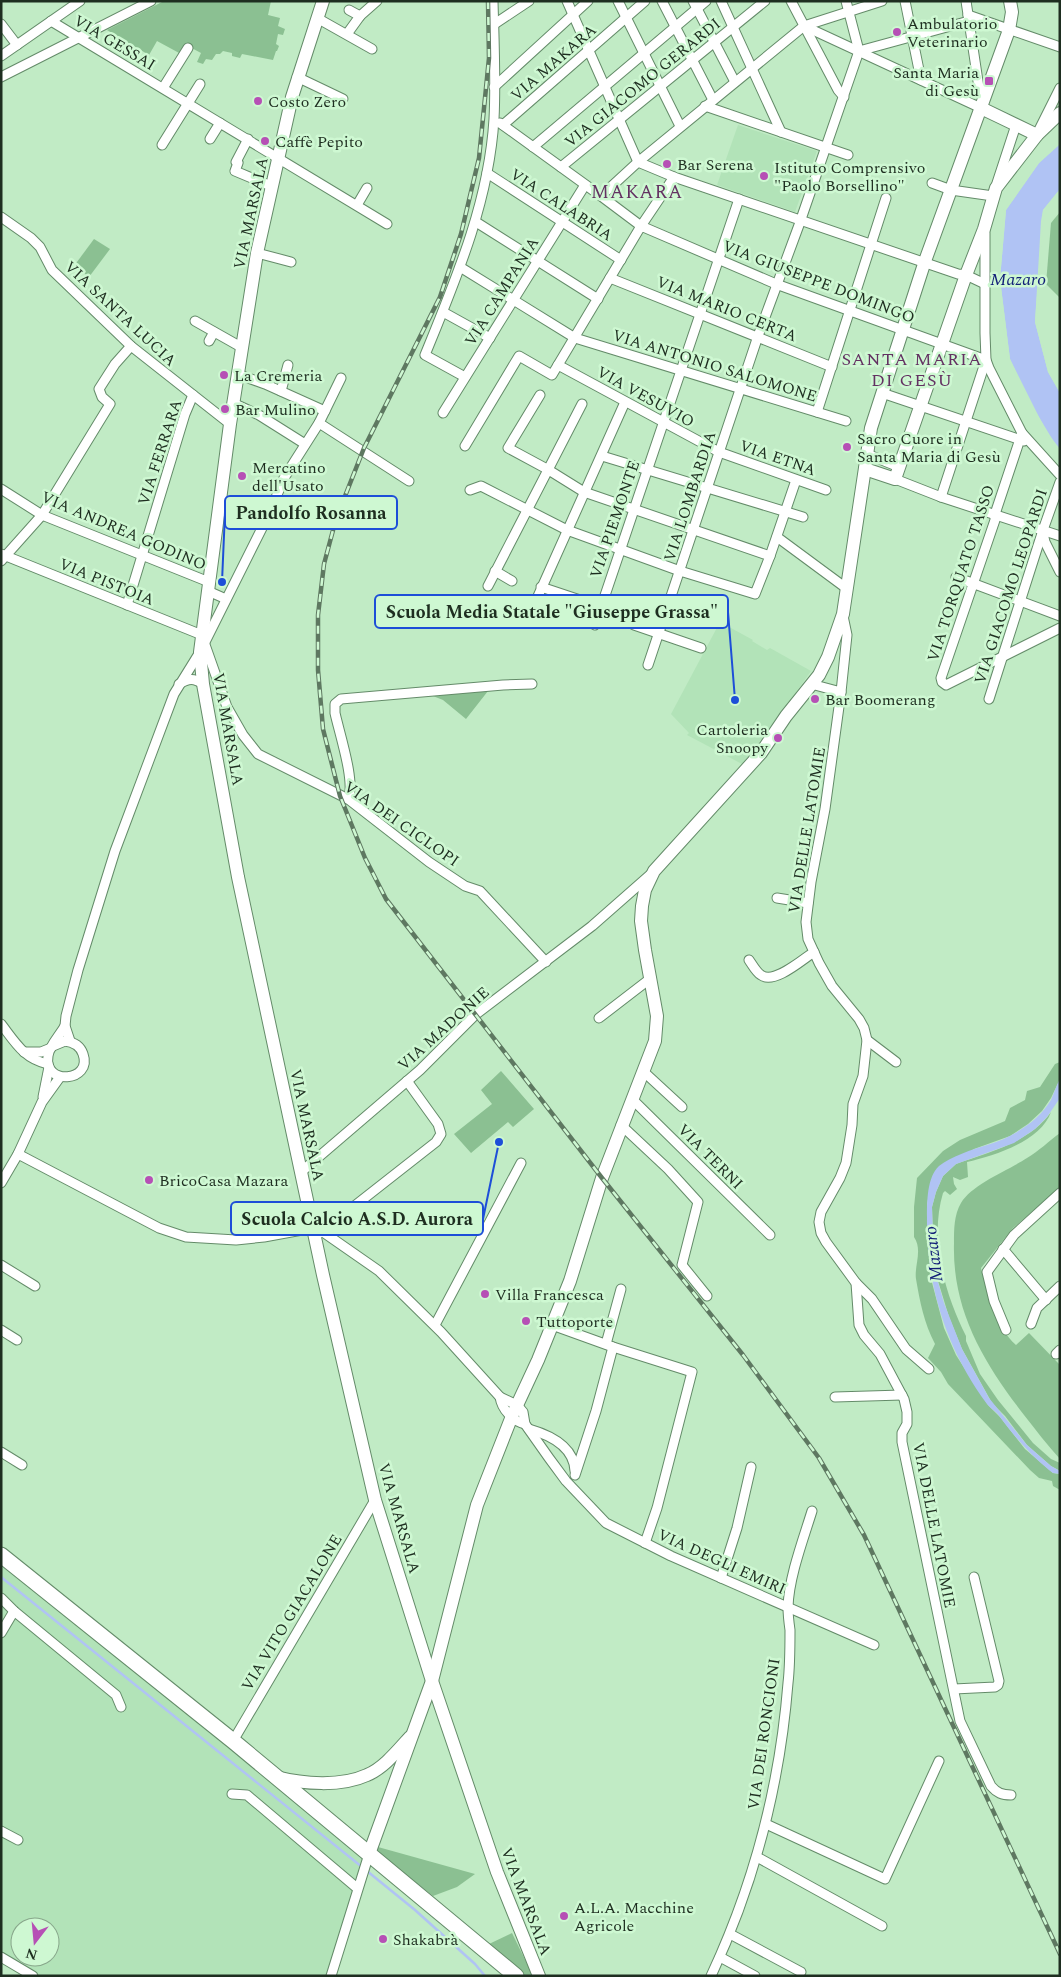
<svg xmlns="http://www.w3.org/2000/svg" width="1061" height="1977" viewBox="0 0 1061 1977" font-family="Spectral,serif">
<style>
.built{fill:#b2e3b8;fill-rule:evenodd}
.green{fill:#8bc092}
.water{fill:#b0c3f4}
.pier{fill:#c1ebc5}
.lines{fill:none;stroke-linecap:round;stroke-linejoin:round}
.stream{stroke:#b0c3f4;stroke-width:2.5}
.street-casing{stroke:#648b69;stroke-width:11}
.secondary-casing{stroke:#648b69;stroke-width:14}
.primary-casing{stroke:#648b69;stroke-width:17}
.street{stroke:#fff;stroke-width:9}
.secondary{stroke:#fff;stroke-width:12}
.primary{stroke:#fff;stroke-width:15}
.rail-casing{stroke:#5e7861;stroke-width:4.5}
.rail{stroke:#cef8d2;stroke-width:2.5;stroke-dasharray:8;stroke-linecap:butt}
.poi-dot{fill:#b650b5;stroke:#cef8d2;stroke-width:2}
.labels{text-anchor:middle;stroke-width:5;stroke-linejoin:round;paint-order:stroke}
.poi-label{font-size:16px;fill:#1e2e20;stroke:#cef8d2;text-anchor:start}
.street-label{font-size:16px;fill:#1e2e20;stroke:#cef8d2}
.water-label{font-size:18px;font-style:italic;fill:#121f78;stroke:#cef8d2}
.neighbourhood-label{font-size:18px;letter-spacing:1px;fill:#633162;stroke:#cef8d2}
.quarter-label{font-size:19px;letter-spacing:1px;fill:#633162;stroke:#cef8d2}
.leader{fill:none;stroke:#1d4ed8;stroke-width:2}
.callout-dot{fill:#1d4ed8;stroke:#cef8d2;stroke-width:2}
.callout{fill:#cef8d2;stroke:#1d4ed8;stroke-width:2}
.callout-label{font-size:18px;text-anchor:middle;font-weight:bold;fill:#1e2e20}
</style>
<rect width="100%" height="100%" fill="#c1ebc5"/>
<g class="built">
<polygon points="738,125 817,151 795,212 717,185"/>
<polygon points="720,622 753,640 752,641 767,650 770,648 811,671 759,745 742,764 687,735 689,733 671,714"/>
<path d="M1,1555L369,1854L331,1976H33L1,1957ZM20,1927H50V1957H20Z"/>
</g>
<g class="green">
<polygon points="164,1 271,1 268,15 280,18 278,26 285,29 283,35 278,34 276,44 279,46 277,51 276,51 273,60 242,54 240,58 232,56 232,53 223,51 220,54 216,54 212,60 206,59 203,64 197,62 201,53 186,45 181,54 157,41 149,55 107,30"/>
<polygon points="1060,212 1060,298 1046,284 1051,223"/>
<polygon points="94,239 110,249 89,277 74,266"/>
<polygon points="488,691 466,719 443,700 433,696"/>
<path d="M1060,1062V1079L1051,1098L1042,1111L1028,1124L1010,1136L974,1149L933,1175L927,1204L930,1275L944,1328L956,1355L988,1405L1000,1417L1025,1449L1053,1473L1060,1474V1490L1053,1486L1052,1481L1039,1478L1030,1470L948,1384L941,1372L928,1358L935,1344C924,1323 920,1302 916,1279C914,1266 923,1250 914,1237V1207L917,1178L943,1151L960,1140L1005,1121L1010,1108L1025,1100L1027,1091L1040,1087L1055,1064Z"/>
<polygon points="501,1071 534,1109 513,1127 508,1122 471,1153 454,1134 492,1104 481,1090"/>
<path d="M1051,1112C1041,1141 994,1156 967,1162L968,1177L960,1180L953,1177L954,1184L957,1189L950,1195L945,1191L943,1193C929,1240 945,1294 966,1336V1341L980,1374L998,1400L1033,1443L1051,1459L1060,1463V1471L1051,1466L1027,1445L1005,1416L992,1403L962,1349L949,1317L934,1268L932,1207L936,1192L943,1176L956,1164C989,1152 1029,1143 1051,1112Z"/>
<path d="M1060,1133V1187L1013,1228L981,1268C988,1296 995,1326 1016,1345L1029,1333L1060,1365V1459C1047,1445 1036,1430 1024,1415C984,1363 952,1311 954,1243C954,1229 954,1215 961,1203C972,1184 1009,1170 1027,1158C1039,1151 1049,1141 1060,1133Z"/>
<polygon points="378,1847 475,1874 457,1887 433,1896 378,1853"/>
<polygon points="512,1933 533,1976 525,1976 489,1944"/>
</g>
<g class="water">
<polygon points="1060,144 1060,189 1043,210 1035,322 1048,372 1060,393 1060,449 1046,431 1010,359 1000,279 1006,210 1039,163"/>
<path d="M1060,1079V1098L1047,1117L1035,1129L1014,1143L956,1164L943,1176L936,1192L932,1207L934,1268L944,1303L962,1349L989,1398L1027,1445L1051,1466L1060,1471V1474L1053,1473L1049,1470C1029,1454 1015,1437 1000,1417C997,1412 991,1409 987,1404C946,1348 926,1285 927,1217C927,1202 927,1177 939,1166C950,1157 973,1149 987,1145C1011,1138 1038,1122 1051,1100C1054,1093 1056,1086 1060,1079Z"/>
</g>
<g class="pier">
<polygon points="1060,141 1060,144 1039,163 1006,210 1000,279 1010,359 1030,402 1060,452 1044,432 1008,360 997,279 1004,209 1037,162"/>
<polygon points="1060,189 1060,193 1046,211 1043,222 1037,322 1050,371 1060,388 1060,393 1048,372 1035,322 1041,221 1043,210"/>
</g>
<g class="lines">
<g class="stream">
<polyline points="1,1577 362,1867"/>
<polyline points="367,1871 415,1910 475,1964 485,1976"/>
</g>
<g class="street-casing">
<g id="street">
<polyline points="567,1 638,162 804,26 882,1"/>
<polyline points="618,1 680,126"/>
<polyline points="662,1 713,100"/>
<polyline points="693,1 735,82"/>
<polyline points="721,1 781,132"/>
<polyline points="791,1 838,90 844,97"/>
<polyline points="846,1 859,51"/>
<polyline points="905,1 921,80"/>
<polyline points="966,1 979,88 985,96"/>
<polyline points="349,10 360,16"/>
<polyline points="968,15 1060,47"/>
<polyline points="317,18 372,49"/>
<polyline points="51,21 387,224"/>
<polyline points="1,24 17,45"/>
<polyline points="493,25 529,1"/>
<polyline points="804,26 981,108"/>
<polyline points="347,34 360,16 377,1"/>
<polyline points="859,51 969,21"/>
<polyline points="1,56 80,1"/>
<polyline points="1,77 151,1"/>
<polyline points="297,77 343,99"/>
<polyline points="494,87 588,1"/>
<polyline points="163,88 188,48"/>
<polyline points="705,106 848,155"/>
<polyline points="500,123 601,196"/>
<polyline points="503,125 645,1"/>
<polyline points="1039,130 1060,88"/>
<polyline points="210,139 220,123"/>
<polyline points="248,139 236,162 238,163 235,171 271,186"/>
<polyline points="162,145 200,84"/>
<polyline points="533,147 706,1"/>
<polyline points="561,167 765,1"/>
<polyline points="487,173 621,260"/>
<polyline points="674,177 958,274 966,275 985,284"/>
<polyline points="932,183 951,190 993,196"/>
<polyline points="997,183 1016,125"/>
<polyline points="357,205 367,188"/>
<polyline points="1,217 31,238 40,247 52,270 131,346 230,424"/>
<polyline points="476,222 598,299"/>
<polyline points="985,233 985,333 986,360 989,368 1022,433 1060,475"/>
<polyline points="257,253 291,262"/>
<polyline points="460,267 575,338 846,421"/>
<polyline points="610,278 832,367"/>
<polyline points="443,312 490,338"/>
<polyline points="195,321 241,347"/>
<polyline points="209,341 214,332"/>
<polyline points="558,365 719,452 826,490"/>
<polyline points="237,374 265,384 325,411"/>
<path d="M465,377L425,355C456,279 489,202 494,119C496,80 494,40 493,1"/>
<polyline points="281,391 288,365"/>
<polyline points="882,393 1024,441"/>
<polyline points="540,395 508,448 547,469 584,492 770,556"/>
<polyline points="233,403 259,415 305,444"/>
<polyline points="817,412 886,198"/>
<polyline points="443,413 585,185"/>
<polyline points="319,423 409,481"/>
<polyline points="1022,433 995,514 995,520 941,678 942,682 946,685 1060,628"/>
<polyline points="465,446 519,356 552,375 641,226 674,177 638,162 601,196 641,226 776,284 986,360 941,497"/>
<polyline points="867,454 899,467"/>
<polyline points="602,456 803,517"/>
<polyline points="895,479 941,497 1060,536"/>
<polyline points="1,489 42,515 209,582"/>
<polyline points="470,490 481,486 567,530 680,571 755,594 770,556 796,480"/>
<polyline points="1043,533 1045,542 1060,572"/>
<polyline points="777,537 846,588"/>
<polyline points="1,554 202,635"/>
<polyline points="1,561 42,515 110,404 102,397 99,389 115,364 131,346"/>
<polyline points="495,571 512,581"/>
<polyline points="956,577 1060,616"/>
<polyline points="488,586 582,404"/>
<polyline points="541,587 601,607"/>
<polyline points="208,591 226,599"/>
<polyline points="127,605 185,414 193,395"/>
<polyline points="530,614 625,402"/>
<polyline points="595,625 739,199"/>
<polyline points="634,625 701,648"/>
<polyline points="203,639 227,707 243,735 258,754 348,799 429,862 465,886 480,891 546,962"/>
<polyline points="648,665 758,336 799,225 859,51"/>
<path d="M179,684C189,678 194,678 203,684"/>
<polyline points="811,684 841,692 847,635 843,616"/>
<path d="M841,692L825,809L811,882L806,922L808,939L819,963L832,986L859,1019L864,1028L867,1040L863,1076L853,1104L852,1125L846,1163L840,1178L821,1212L819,1222L821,1233L826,1242L856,1283L859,1325L864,1335L880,1354L904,1399L907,1412V1424L902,1433V1442L960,1721L991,1786C997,1793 1002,1795 1011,1795"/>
<polyline points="989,699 1043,530 1060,482"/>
<path d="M348,799C356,783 339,732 335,713V704L341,699L503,685L532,684"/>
<polyline points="777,898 808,903"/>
<path d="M749,960C752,964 756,972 761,975C774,985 803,959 814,952"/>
<polyline points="599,1018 651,978"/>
<path d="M1,1024C15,1042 24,1059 48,1064"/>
<polyline points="867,1040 896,1062"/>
<polyline points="70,1041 65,1026 66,1016 78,970 115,851 174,694 200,652 270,512 284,478 319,423 341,378"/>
<path d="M53,1046L65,1041C73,1042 80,1045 83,1054C93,1082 43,1086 48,1056C49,1046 60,1035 65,1026"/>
<polyline points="24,1052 41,1052 51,1048"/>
<polyline points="644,1072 682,1107"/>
<polyline points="43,1097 49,1067"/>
<polyline points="632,1099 770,1235"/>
<polyline points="621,1125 668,1169 698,1202 682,1265 707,1296"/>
<polyline points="18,1154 159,1228 186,1237 236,1240 264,1237 313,1228"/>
<polyline points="301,1172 420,1070 475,1015 592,926 650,875"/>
<polyline points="1,1183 18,1154 42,1102 60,1077"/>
<polyline points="323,1232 379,1271 441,1332 500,1397 517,1405 523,1412 525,1424 549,1458 566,1481 606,1523 671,1556 874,1645"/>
<polyline points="320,1233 436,1142 441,1134 438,1124 407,1081"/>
<polyline points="1003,1249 1046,1300"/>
<polyline points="1,1265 35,1286"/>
<polyline points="856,1283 872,1299 906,1349 929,1369"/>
<polyline points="1031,1324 1037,1308 1060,1286"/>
<polyline points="435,1325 521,1163"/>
<polyline points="552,1325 613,1347 692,1372 657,1508 645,1543"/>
<polyline points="1,1330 17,1340"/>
<polyline points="1006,1330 994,1301 987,1272 1014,1235 1060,1193"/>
<polyline points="606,1344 621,1289"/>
<polyline points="1056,1354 1060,1350"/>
<path d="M500,1397C502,1410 513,1421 525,1424"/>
<polyline points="835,1397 902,1395"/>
<path d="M529,1429C550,1435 574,1447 575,1471"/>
<polyline points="1,1452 22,1465"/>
<polyline points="575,1475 596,1411 613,1347"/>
<polyline points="721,1578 737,1528 751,1467"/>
<polyline points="1,1598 14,1611 116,1695 121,1707"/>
<polyline points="1,1633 14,1611"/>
<polyline points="954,1689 995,1687 998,1685 999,1681 974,1577"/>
<polyline points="233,1741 375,1500"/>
<polyline points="232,1794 247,1795 357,1888"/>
<polyline points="766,1824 885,1879 939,1761"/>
<polyline points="1,1831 18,1840"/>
<polyline points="757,1857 882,1926"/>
<polyline points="730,1934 801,1972"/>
<polyline points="1,1957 33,1976"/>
<polyline points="720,1957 755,1976"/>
<polyline points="331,1976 369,1854"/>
<path d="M711,1976C754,1884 780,1784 788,1683C790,1666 790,1648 790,1630C789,1623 788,1615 788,1607C789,1577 803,1540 812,1511"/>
</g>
</g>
<g class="secondary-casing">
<g id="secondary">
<polyline points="323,1 292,97 257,253 230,424 200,652 203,684 238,877 270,1027 323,1275 375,1500 432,1681 497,1872 539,1976"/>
<polyline points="981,108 1037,135"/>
<polyline points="865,469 895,479 966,275 984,229 996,188 1037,135 1060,113"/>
<path d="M276,1777C303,1784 341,1787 367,1775C384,1768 398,1750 410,1737"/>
<polyline points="369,1854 432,1681 477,1505 512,1416 538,1360 570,1281 602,1178 655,1041 657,1016 645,950 641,921 642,906 645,890 654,871 761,753 786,716 819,675 828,657 843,614 871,428 925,261 1009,30 1012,12 1010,1"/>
</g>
</g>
<g class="primary-casing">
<polyline id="primary" points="1,1555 233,1741 516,1976"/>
</g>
<use href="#street" class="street"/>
<use href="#secondary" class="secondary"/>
<use href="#primary" class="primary"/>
<g class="rail-casing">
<polyline id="rail" points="488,1 489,58 479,158 461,234 440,297 364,448 336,519 324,564 318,615 318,670 323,729 340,796 365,858 386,899 602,1178 743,1355 819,1458 864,1535 1060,1954"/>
</g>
<use href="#rail" class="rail"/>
</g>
<g class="poi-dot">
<circle cx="897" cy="32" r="5"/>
<rect x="984" y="76" width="10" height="10" rx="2.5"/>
<circle cx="258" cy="101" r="5"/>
<circle cx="265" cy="141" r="5"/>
<circle cx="667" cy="164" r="5"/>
<circle cx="764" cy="176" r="5"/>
<circle cx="224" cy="375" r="5"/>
<circle cx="225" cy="409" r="5"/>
<circle cx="847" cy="447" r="5"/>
<circle cx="242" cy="476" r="5"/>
<circle cx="815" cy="699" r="5"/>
<circle cx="778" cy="738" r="5"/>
<circle cx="149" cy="1180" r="5"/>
<circle cx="485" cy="1294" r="5"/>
<circle cx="526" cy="1321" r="5"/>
<circle cx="564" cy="1916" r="5"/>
<circle cx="383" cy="1939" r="5"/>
</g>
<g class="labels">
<g class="poi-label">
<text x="907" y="29">Ambulatorio<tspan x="907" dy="18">Veterinario</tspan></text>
<text x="979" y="78" text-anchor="end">Santa Maria<tspan x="979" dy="18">di Gesù</tspan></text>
<text x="268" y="107">Costo Zero</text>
<text x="275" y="147">Caffè Pepito</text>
<text x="677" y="170">Bar Serena</text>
<text x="774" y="173">Istituto Comprensivo<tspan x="774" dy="18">"Paolo Borsellino"</tspan></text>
<text x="234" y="381">La Cremeria</text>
<text x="235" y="415">Bar Mulino</text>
<text x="857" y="444">Sacro Cuore in<tspan x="857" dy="18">Santa Maria di Gesù</tspan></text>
<text x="252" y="473">Mercatino<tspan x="252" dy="18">dell'Usato</tspan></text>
<text x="825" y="705">Bar Boomerang</text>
<text x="768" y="735" text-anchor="end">Cartoleria<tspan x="768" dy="18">Snoopy</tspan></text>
<text x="159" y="1186">BricoCasa Mazara</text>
<text x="495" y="1300">Villa Francesca</text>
<text x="536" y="1327">Tuttoporte</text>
<text x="574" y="1913">A.L.A. Macchine<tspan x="574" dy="18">Agricole</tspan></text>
<text x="393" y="1945">Shakabrà</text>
</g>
<g class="street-label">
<text transform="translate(115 42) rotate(31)" y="6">VIA GESSAI</text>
<text transform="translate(553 62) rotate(-41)" y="6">VIA MAKARA</text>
<text transform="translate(642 82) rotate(-39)" y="6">VIA GIACOMO GERARDI</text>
<text transform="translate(562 204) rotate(33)" y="6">VIA CALABRIA</text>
<text transform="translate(250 213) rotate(-78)" y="6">VIA MARSALA</text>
<text transform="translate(819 281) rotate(21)" y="6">VIA GIUSEPPE DOMINGO</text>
<text transform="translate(501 291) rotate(-58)" y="6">VIA CAMPANIA</text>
<text transform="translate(727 308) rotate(22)" y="6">VIA MARIO CERTA</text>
<text transform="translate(121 313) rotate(43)" y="6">VIA SANTA LUCIA</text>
<text transform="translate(715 365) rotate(17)" y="6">VIA ANTONIO SALOMONE</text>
<text transform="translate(646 396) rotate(29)" y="6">VIA VESUVIO</text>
<text transform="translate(159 452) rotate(-72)" y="6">VIA FERRARA</text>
<text transform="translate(778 457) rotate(19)" y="6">VIA ETNA</text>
<text transform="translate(689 496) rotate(-72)" y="6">VIA LOMBARDIA</text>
<text transform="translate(614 519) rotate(-71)" y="6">VIA PIEMONTE</text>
<text transform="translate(124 530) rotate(23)" y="6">VIA ANDREA GODINO</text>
<text transform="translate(960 573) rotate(-72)" y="6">VIA TORQUATO TASSO</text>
<text transform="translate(107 581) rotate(22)" y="6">VIA PISTOIA</text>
<text transform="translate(1010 586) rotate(-72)" y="6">VIA GIACOMO LEOPARDI</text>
<text transform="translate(229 729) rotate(80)" y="6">VIA MARSALA</text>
<text transform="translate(402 823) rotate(35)" y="6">VIA DEI CICLOPI</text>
<text transform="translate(806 830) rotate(-81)" y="6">VIA DELLE LATOMIE</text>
<text transform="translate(443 1028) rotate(-42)" y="6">VIA MADONIE</text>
<text transform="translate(308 1125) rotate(78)" y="6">VIA MARSALA</text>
<text transform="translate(711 1156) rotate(45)" y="6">VIA TERNI</text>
<text transform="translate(400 1518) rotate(74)" y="6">VIA MARSALA</text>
<text transform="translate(935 1525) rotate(79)" y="6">VIA DELLE LATOMIE</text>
<text transform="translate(722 1561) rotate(24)" y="6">VIA DEGLI EMIRI</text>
<text transform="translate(291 1612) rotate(-59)" y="6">VIA VITO GIACALONE</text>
<text transform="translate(763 1734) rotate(-82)" y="6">VIA DEI RONCIONI</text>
<text transform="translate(527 1901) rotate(69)" y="6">VIA MARSALA</text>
</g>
<g class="water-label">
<text x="1018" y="285">Mazaro</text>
<text transform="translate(933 1254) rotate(-97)" y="6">Mazaro</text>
</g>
<g class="neighbourhood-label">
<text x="912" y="365">SANTA MARIA<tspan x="912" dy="21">DI GESÙ</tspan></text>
</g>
<g class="quarter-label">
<text x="637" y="198">MAKARA</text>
</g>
</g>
<path class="leader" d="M222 582L225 512M735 700L728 612M499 1142L483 1219"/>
<g class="callout-dot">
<circle cx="222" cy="582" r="5"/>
<circle cx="735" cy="700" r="5"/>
<circle cx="499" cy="1142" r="5"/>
</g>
<g class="callout">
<rect x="225" y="496" width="172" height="33" rx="5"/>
<rect x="375" y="595" width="353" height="33" rx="5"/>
<rect x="231" y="1202" width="252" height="33" rx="5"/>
</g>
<g class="callout-label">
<text x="311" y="519">Pandolfo Rosanna</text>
<text x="552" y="618">Scuola Media Statale "Giuseppe Grassa"</text>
<text x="357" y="1225">Scuola Calcio A.S.D. Aurora</text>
</g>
<rect width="1061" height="1977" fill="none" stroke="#1e2e20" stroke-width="5"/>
<g transform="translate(35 1942) rotate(196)"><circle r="24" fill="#cef8d2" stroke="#88a78b"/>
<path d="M0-4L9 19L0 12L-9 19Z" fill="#b650b5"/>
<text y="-8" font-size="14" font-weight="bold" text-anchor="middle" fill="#1e2e20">N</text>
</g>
</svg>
